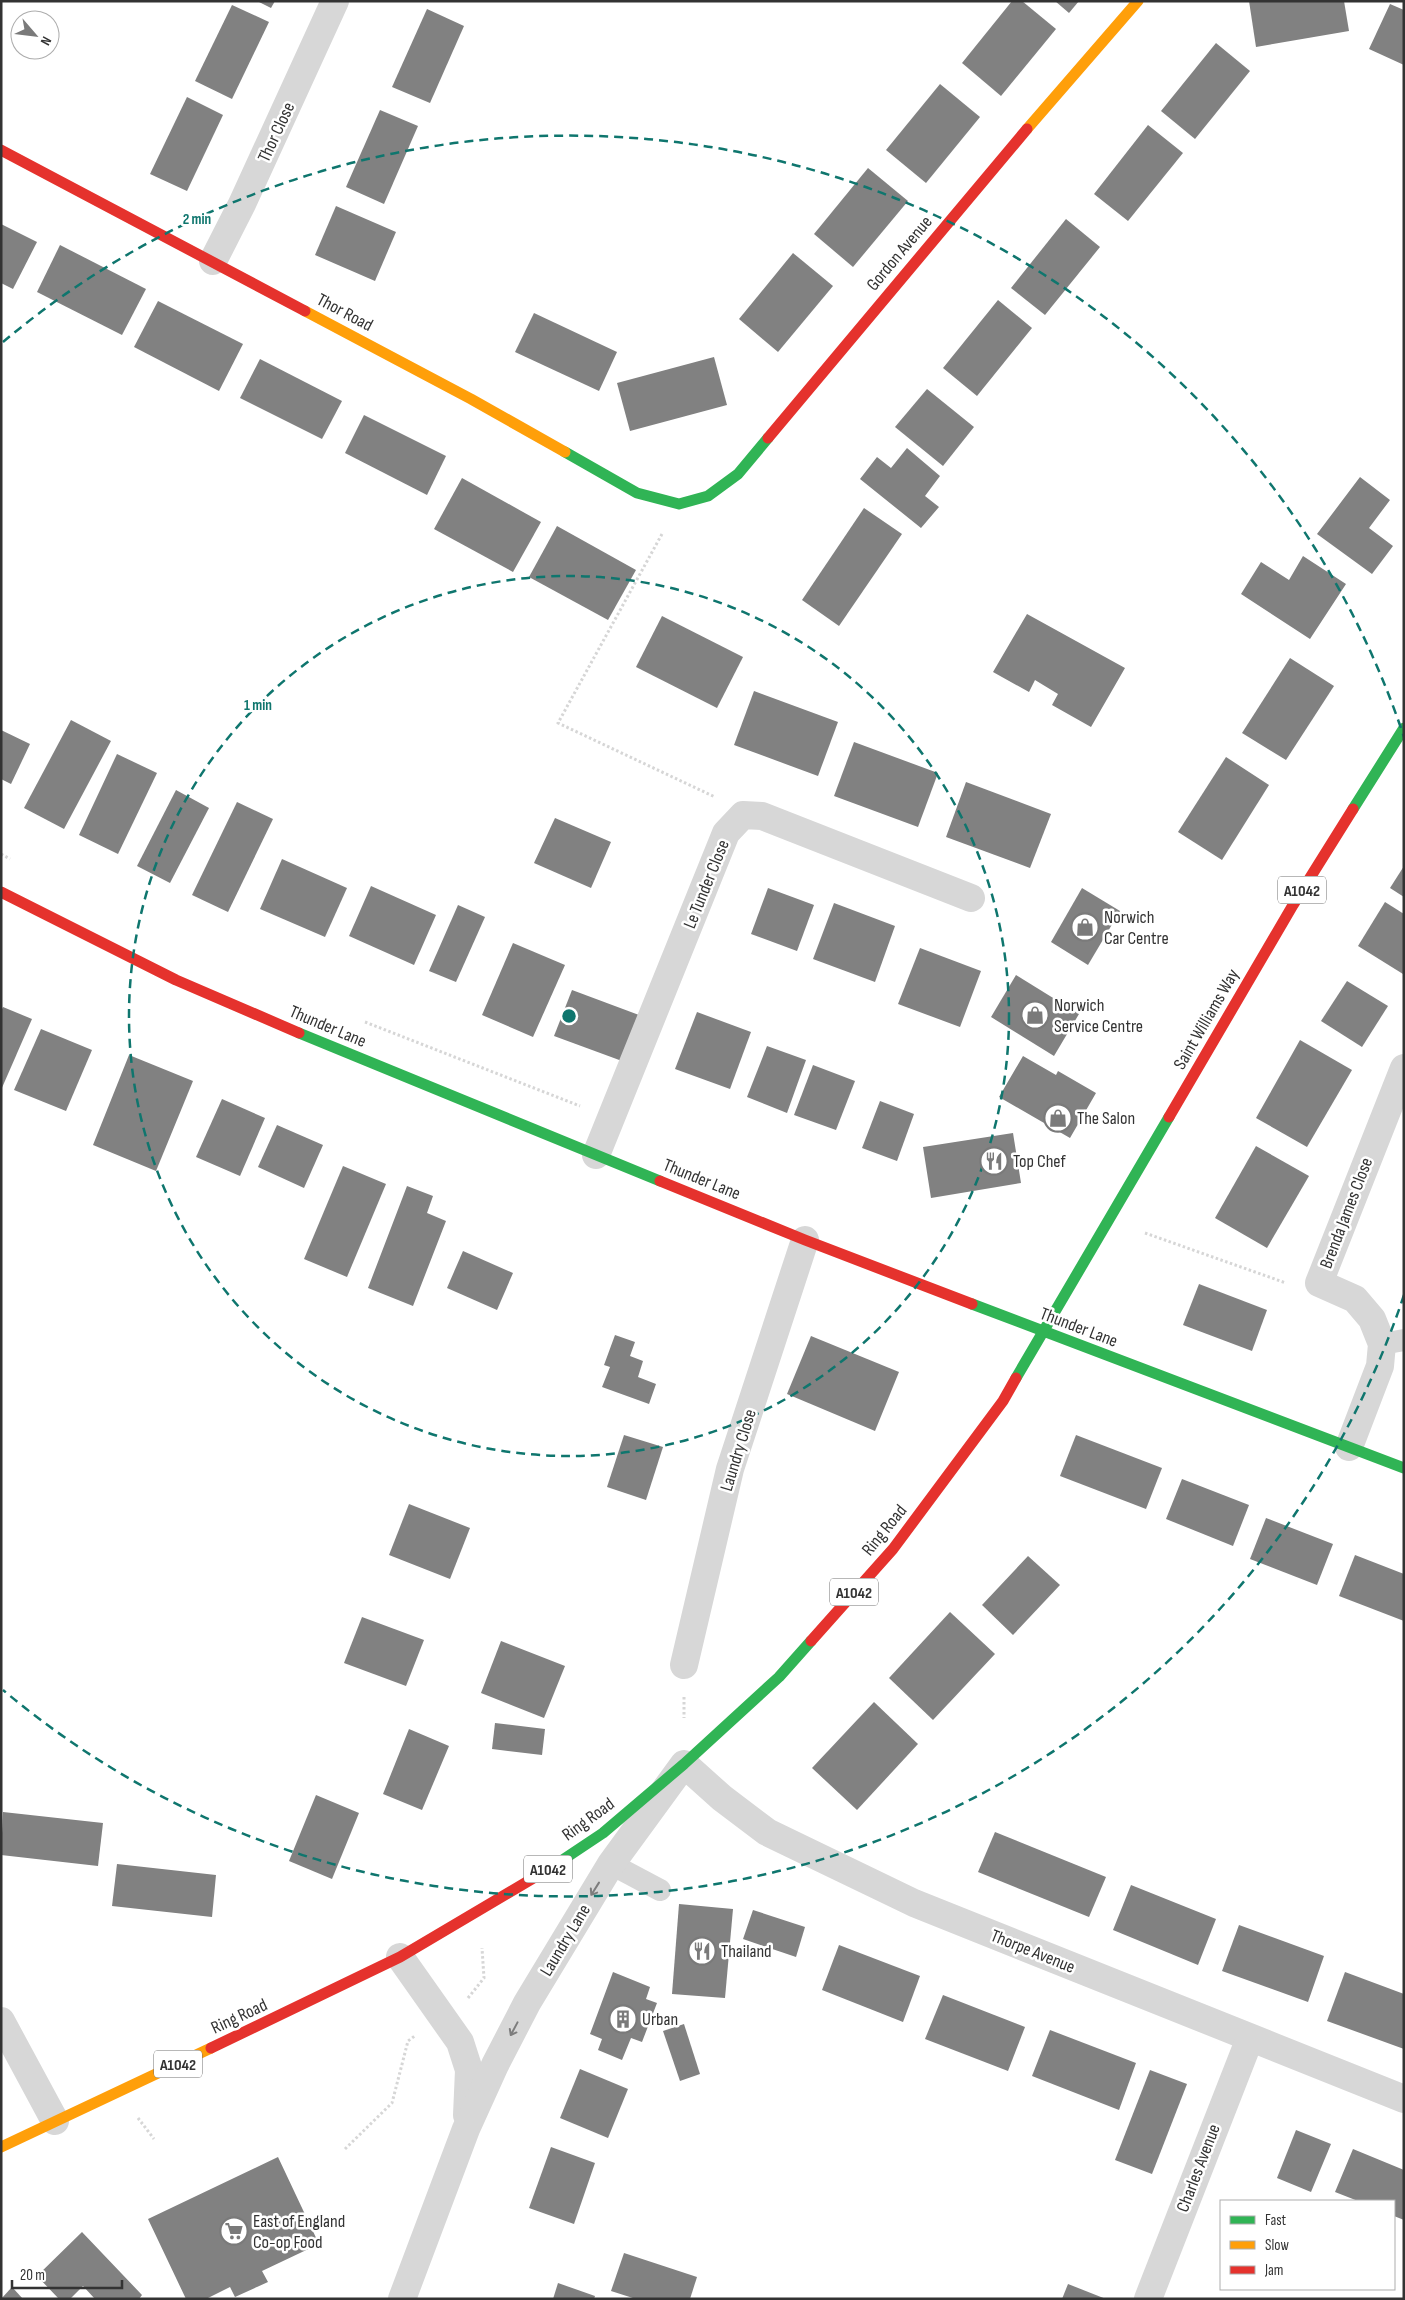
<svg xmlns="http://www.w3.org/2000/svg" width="1405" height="2300" viewBox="0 0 1405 2300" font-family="'Sofia Sans Condensed',sans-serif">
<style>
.building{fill:#818181}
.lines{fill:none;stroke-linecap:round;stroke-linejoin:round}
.path{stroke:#d6d6d6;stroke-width:3;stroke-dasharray:2.5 2.5;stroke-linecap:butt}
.lane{stroke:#d7d7d7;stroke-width:22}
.street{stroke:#d7d7d7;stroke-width:28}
.fast{stroke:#30b455;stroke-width:11}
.slow{stroke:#ff9f0a;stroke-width:11}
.jam{stroke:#e5322d;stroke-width:11}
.oneway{stroke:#7d7d7d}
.ring{fill:none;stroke:#0f766e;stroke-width:2.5;stroke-dasharray:9 6}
.labels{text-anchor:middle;stroke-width:5;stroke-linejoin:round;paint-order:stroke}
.shield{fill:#fff;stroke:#707070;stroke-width:1}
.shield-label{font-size:16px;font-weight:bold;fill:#333}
.street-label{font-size:18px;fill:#333;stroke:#fff}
.poi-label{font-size:18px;fill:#333;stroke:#fff;text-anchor:start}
.centre{fill:#0f766e;stroke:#fff;stroke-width:2.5}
.ring-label{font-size:15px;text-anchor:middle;font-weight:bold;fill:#0f766e;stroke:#fff;stroke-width:5;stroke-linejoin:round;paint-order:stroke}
</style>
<rect width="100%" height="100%" fill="#fff"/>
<g class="building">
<polygon points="257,1 275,1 271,8"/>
<polygon points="1012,1 1022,1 1056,29 1001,96 962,63"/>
<polygon points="1055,1 1079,1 1069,13"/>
<polygon points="1249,1 1344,1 1349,31 1256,47"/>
<polygon points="1390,4 1404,10 1404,65 1369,49"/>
<polygon points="232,5 269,22 232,99 195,81"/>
<polygon points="427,9 464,26 430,103 392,87"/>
<polygon points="1216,43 1250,71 1195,139 1161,111"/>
<polygon points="940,84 980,117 926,183 886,150"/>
<polygon points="187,97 223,115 187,191 150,174"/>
<polygon points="380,110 418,126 384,204 346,187"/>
<polygon points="1148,125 1183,153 1128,221 1094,194"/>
<polygon points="868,168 908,201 853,267 814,234"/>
<polygon points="336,206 396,232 375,281 315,255"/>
<polygon points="1066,219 1100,247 1045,315 1011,288"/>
<polygon points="1,224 37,242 13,289 1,283"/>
<polygon points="60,245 146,289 122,335 37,292"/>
<polygon points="793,253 833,286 778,352 739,319"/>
<polygon points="998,300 1032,328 977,396 943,368"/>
<polygon points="158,301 243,344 219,391 134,347"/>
<polygon points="534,313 617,352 599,391 515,352"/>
<polygon points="714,357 727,405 630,431 617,383"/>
<polygon points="260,359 342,401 322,439 240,398"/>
<polygon points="927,389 974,427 943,466 895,427"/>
<polygon points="364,415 446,456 427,495 345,453"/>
<polygon points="907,448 940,476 925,496 939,507 921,528 860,479 877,457 891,468"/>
<polygon points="1360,477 1390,500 1369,528 1393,546 1372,574 1317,534"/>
<polygon points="462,478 541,522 513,572 434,529"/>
<polygon points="864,508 902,534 839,626 802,600"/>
<polygon points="557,526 636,570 608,620 529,577"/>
<polygon points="1303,556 1346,584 1310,639 1241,594 1261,562 1289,580"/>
<polygon points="1027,614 1125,668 1091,727 1052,705 1058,694 1035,680 1029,692 993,672"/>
<polygon points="662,616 743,657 717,708 636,667"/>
<polygon points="1290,658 1334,686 1286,760 1242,733"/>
<polygon points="754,691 838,722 818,776 734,745"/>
<polygon points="71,720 111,741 64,829 24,808"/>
<polygon points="1,730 30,744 11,784 1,779"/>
<polygon points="854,742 938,773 918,827 834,796"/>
<polygon points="117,754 157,773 118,854 79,835"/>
<polygon points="1226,757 1269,785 1222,860 1178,832"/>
<polygon points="966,782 1051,814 1030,868 946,837"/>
<polygon points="176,790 209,808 170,883 137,866"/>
<polygon points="237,802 273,819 228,912 192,895"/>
<polygon points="555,818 611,842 591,888 534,863"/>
<polygon points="282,859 347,888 325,937 260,909"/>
<polygon points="1404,866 1404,897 1390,888"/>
<polygon points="371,886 436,915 414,965 349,936"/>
<polygon points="768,888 814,905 797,951 751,934"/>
<polygon points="1082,888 1120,911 1088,965 1051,942"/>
<polygon points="1385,902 1404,914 1403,974 1358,946"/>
<polygon points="834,903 895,926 875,982 813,959"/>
<polygon points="458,905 485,917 456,982 429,971"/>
<polygon points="513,943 565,965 533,1037 482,1015"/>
<polygon points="920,948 981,971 960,1027 898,1004"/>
<polygon points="1016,975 1079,1014 1054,1056 991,1017"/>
<polygon points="1347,981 1388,1006 1362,1047 1321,1021"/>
<polygon points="572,990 639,1015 622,1061 554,1036"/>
<polygon points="3,1007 32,1019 1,1090 1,1011"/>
<polygon points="697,1012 751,1032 730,1089 675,1069"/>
<polygon points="41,1029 92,1050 66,1111 14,1090"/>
<polygon points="1300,1040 1352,1070 1307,1147 1256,1118"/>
<polygon points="767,1046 806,1060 787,1113 747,1097"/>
<polygon points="129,1055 193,1081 156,1171 93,1145"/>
<polygon points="1023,1056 1056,1075 1058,1071 1096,1093 1070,1138 999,1097"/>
<polygon points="813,1065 855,1081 836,1130 794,1115"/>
<polygon points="222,1099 265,1118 240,1176 196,1157"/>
<polygon points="880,1101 914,1114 897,1161 862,1148"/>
<polygon points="277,1125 323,1145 304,1188 258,1167"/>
<polygon points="1013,1133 1021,1183 931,1198 923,1147"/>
<polygon points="1256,1146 1309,1176 1267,1248 1215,1218"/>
<polygon points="343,1166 386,1184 347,1277 304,1259"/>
<polygon points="407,1186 433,1196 427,1213 446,1221 413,1306 368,1288"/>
<polygon points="463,1251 513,1273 497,1310 447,1288"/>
<polygon points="1199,1284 1267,1310 1252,1351 1183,1325"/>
<polygon points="615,1335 635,1342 630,1356 643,1361 638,1377 656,1384 649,1404 602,1387 610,1367 604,1365"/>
<polygon points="811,1336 899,1372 875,1431 787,1394"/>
<polygon points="624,1435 663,1447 646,1500 607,1487"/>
<polygon points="1076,1435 1162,1468 1146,1509 1060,1476"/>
<polygon points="1182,1479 1249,1505 1233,1546 1166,1519"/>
<polygon points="409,1504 470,1528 450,1579 389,1555"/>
<polygon points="1266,1518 1333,1544 1317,1585 1250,1559"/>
<polygon points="1355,1555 1404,1574 1404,1621 1339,1596"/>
<polygon points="1028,1556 1060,1585 1013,1635 982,1605"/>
<polygon points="950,1612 995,1654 933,1720 889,1678"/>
<polygon points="362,1617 424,1640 406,1686 344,1663"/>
<polygon points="501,1641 565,1666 544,1718 481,1693"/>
<polygon points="874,1702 918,1744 857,1810 812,1768"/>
<polygon points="495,1723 545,1729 542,1755 492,1749"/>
<polygon points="409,1729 449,1746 422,1810 383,1794"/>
<polygon points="316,1795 359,1813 332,1879 289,1861"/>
<polygon points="3,1812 103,1823 98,1866 1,1855"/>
<polygon points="995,1832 1106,1877 1089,1917 978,1872"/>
<polygon points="117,1864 216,1875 212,1917 112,1906"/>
<polygon points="1131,1885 1216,1919 1198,1965 1113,1930"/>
<polygon points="679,1904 733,1909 725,1998 672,1994"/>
<polygon points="753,1910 805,1927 796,1957 743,1939"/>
<polygon points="1239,1925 1324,1956 1308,2002 1222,1971"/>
<polygon points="839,1945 920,1976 903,2022 822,1990"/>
<polygon points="613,1972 650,1987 646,1999 657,2003 642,2042 631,2038 622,2060 598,2050 602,2039 590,2034"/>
<polygon points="1345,1972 1404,1994 1404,2049 1327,2021"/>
<polygon points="943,1995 1025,2027 1008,2071 925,2039"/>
<polygon points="684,2024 700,2074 680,2081 663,2031"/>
<polygon points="1050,2030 1136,2063 1119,2110 1032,2076"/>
<polygon points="580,2069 628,2089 608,2138 560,2118"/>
<polygon points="1150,2070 1187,2084 1152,2174 1115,2160"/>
<polygon points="1296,2130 1331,2144 1311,2192 1277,2178"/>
<polygon points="551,2147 595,2163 574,2224 529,2208"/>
<polygon points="1353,2149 1404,2170 1404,2220 1394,2216 1394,2201 1358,2201 1335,2192"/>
<polygon points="278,2157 319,2244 262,2271 268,2282 235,2297 230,2287 206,2299 186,2299 148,2219"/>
<polygon points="82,2232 142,2295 139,2299 95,2299 83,2286 70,2299 59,2299 37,2276"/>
<polygon points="624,2253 697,2277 690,2299 636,2299 611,2291"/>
<polygon points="558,2283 595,2296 594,2299 553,2299"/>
<polygon points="1068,2284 1106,2299 1062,2299"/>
<polygon points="12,2287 23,2299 1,2299"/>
</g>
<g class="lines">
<g class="path">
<polyline points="662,534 558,723 715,797"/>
<polyline points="1,854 10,859"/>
<polyline points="365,1022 580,1106"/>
<polyline points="1145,1233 1286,1283"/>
<polyline points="684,1697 684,1718"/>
<polyline points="468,1998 484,1978 482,1948"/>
<polyline points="138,2118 154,2139"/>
<polyline points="345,2149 392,2103 408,2041 416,2035"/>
</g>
<g class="lane">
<polyline points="1382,1344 1404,1340"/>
<polyline points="611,1864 660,1890"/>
</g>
<g class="street">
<polyline points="213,261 242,204 335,1"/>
<polyline points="596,1155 726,833 743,815 762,816 971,898"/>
<polyline points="1349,1447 1380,1366 1382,1344 1372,1319 1355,1299 1319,1283 1404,1068"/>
<polyline points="684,1665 730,1469 805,1240"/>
<polyline points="400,1957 460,2042 469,2070 467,2115"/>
<polyline points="1,2021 55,2121"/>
<polyline points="402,2299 466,2129 495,2065 527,2003 611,1864 684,1764 722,1798 767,1832 914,1903 1404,2099"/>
<polyline points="1148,2299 1250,2038"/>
</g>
<g class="fast">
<polyline points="565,452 637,493 679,504 708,496 738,474 768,438"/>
<polyline points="1353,809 1404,728"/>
<polyline points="299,1033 660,1181"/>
<polyline points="972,1304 1404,1468"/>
<polyline points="1016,1378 1169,1117"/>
<polyline points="552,1867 603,1833 684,1764 779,1677 811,1641"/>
</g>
<g class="slow">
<polyline points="1027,129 1138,1"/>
<polyline points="305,311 471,399 565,452"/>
<polyline points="1,2147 211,2048"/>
</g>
<g class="jam">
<polyline points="1,150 305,311"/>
<polyline points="768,438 1027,129"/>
<polyline points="1,892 176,980 299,1033"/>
<polyline points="1169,1117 1293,905 1353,809"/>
<polyline points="660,1181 805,1240 972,1304"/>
<polyline points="811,1641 893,1549 1003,1401 1016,1378"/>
<polyline points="211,2048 400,1957 552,1867"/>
</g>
</g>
<defs><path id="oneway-shaft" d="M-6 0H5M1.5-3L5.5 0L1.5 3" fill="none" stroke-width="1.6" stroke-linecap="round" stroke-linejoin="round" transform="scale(1.25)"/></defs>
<g class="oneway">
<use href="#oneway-shaft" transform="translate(595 1889) rotate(122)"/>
<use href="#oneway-shaft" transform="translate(514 2029) rotate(118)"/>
</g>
<g class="ring">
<circle cx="569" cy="1016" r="440"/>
<path d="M1404 1295A880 880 0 0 1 3 1690M3 342A880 880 0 0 1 1404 737"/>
</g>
<defs>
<g id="shop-ring" transform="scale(1.4375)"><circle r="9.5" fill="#fff" stroke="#7a7a7a" stroke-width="1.5"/><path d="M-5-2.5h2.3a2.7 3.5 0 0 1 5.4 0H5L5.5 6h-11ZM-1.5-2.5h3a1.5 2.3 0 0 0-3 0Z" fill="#7a7a7a"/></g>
<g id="restaurant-ring" transform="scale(1.4375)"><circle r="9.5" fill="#fff" stroke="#7a7a7a" stroke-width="1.5"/><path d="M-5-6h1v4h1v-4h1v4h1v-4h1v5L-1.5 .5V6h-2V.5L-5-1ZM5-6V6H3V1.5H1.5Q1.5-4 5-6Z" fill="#7a7a7a"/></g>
<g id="building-ring" transform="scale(1.4375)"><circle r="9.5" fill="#fff" stroke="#7a7a7a" stroke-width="1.5"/><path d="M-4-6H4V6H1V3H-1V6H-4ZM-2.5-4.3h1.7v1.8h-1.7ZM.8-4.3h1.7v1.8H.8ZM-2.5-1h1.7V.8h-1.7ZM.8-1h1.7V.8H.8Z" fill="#7a7a7a"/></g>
<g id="supermarket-ring" transform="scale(1.4375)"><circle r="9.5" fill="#fff" stroke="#7a7a7a" stroke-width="1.5"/><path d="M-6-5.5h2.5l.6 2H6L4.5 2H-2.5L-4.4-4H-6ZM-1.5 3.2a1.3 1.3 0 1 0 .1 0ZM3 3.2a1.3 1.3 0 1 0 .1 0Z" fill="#7a7a7a"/></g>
</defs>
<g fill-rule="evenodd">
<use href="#shop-ring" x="1085" y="927"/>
<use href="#shop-ring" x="1035" y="1015"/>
<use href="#shop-ring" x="1058" y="1118"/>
<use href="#restaurant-ring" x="994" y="1161"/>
<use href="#restaurant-ring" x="702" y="1951"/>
<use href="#building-ring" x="623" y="2019"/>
<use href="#supermarket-ring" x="234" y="2231"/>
</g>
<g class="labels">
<g class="shield">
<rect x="1278" y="876.5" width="48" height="27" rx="4"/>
<rect x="830" y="1578.5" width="48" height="27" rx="4"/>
<rect x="524" y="1855.5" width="48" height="27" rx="4"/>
<rect x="154" y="2050.5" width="48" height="27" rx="4"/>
</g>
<g class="shield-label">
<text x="1302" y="896">A1042</text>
<text x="854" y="1598">A1042</text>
<text x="548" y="1875">A1042</text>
<text x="178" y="2070">A1042</text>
</g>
<g class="street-label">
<text transform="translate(276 132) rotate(-65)" y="6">Thor Close</text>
<text transform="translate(899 253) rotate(-50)" y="6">Gordon Avenue</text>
<text transform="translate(345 312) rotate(28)" y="6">Thor Road</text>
<text transform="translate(706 884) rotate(-68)" y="6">Le Tunder Close</text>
<text transform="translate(1206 1019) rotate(-60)" y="6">Saint Williams Way</text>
<text transform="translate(328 1026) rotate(23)" y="6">Thunder Lane</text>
<text transform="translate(702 1179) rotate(22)" y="6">Thunder Lane</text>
<text transform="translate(1346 1213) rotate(-69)" y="6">Brenda James Close</text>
<text transform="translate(1079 1327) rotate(21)" y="6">Thunder Lane</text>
<text transform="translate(738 1450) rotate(-73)" y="6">Laundry Close</text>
<text transform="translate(884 1530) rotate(-51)" y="6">Ring Road</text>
<text transform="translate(588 1819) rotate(-36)" y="6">Ring Road</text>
<text transform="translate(565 1940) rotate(-59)" y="6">Laundry Lane</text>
<text transform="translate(1033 1951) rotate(22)" y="6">Thorpe Avenue</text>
<text transform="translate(239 2016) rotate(-25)" y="6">Ring Road</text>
<text transform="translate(1198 2168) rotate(-69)" y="6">Charles Avenue</text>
</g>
<g class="poi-label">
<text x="1104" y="923">Norwich<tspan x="1104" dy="21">Car Centre</tspan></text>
<text x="1054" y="1011">Norwich<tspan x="1054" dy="21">Service Centre</tspan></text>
<text x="1077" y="1124">The Salon</text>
<text x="1013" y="1167">Top Chef</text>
<text x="721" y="1957">Thailand</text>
<text x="642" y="2025">Urban</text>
<text x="253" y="2227">East of England<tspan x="253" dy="21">Co-op Food</tspan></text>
</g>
</g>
<circle cx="569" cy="1016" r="8" class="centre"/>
<g class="ring-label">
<text x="197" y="224">2 min</text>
<text x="258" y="710">1 min</text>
</g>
<rect width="1405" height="2300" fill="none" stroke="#333333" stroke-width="5"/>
<rect x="1220" y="2200" width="175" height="90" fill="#ffffff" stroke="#adadad"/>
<rect x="1230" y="2216" width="25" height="8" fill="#30b455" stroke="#adadad"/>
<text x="1265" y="2225" font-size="15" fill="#333333">Fast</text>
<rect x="1230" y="2241" width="25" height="8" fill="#ff9f0a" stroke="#adadad"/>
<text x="1265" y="2250" font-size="15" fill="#333333">Slow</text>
<rect x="1230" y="2266" width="25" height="8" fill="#e5322d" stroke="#adadad"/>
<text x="1265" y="2275" font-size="15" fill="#333333">Jam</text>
<g transform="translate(35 35) rotate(118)"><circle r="24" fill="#ffffff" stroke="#adadad"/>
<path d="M0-4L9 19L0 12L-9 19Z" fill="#7a7a7a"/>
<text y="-8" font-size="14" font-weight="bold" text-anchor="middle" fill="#333333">N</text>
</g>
<path d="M12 2280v8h110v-8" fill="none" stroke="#333333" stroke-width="2.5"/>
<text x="20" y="2280" font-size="15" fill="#333333" stroke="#ffffff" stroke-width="4" paint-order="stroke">20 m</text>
</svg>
